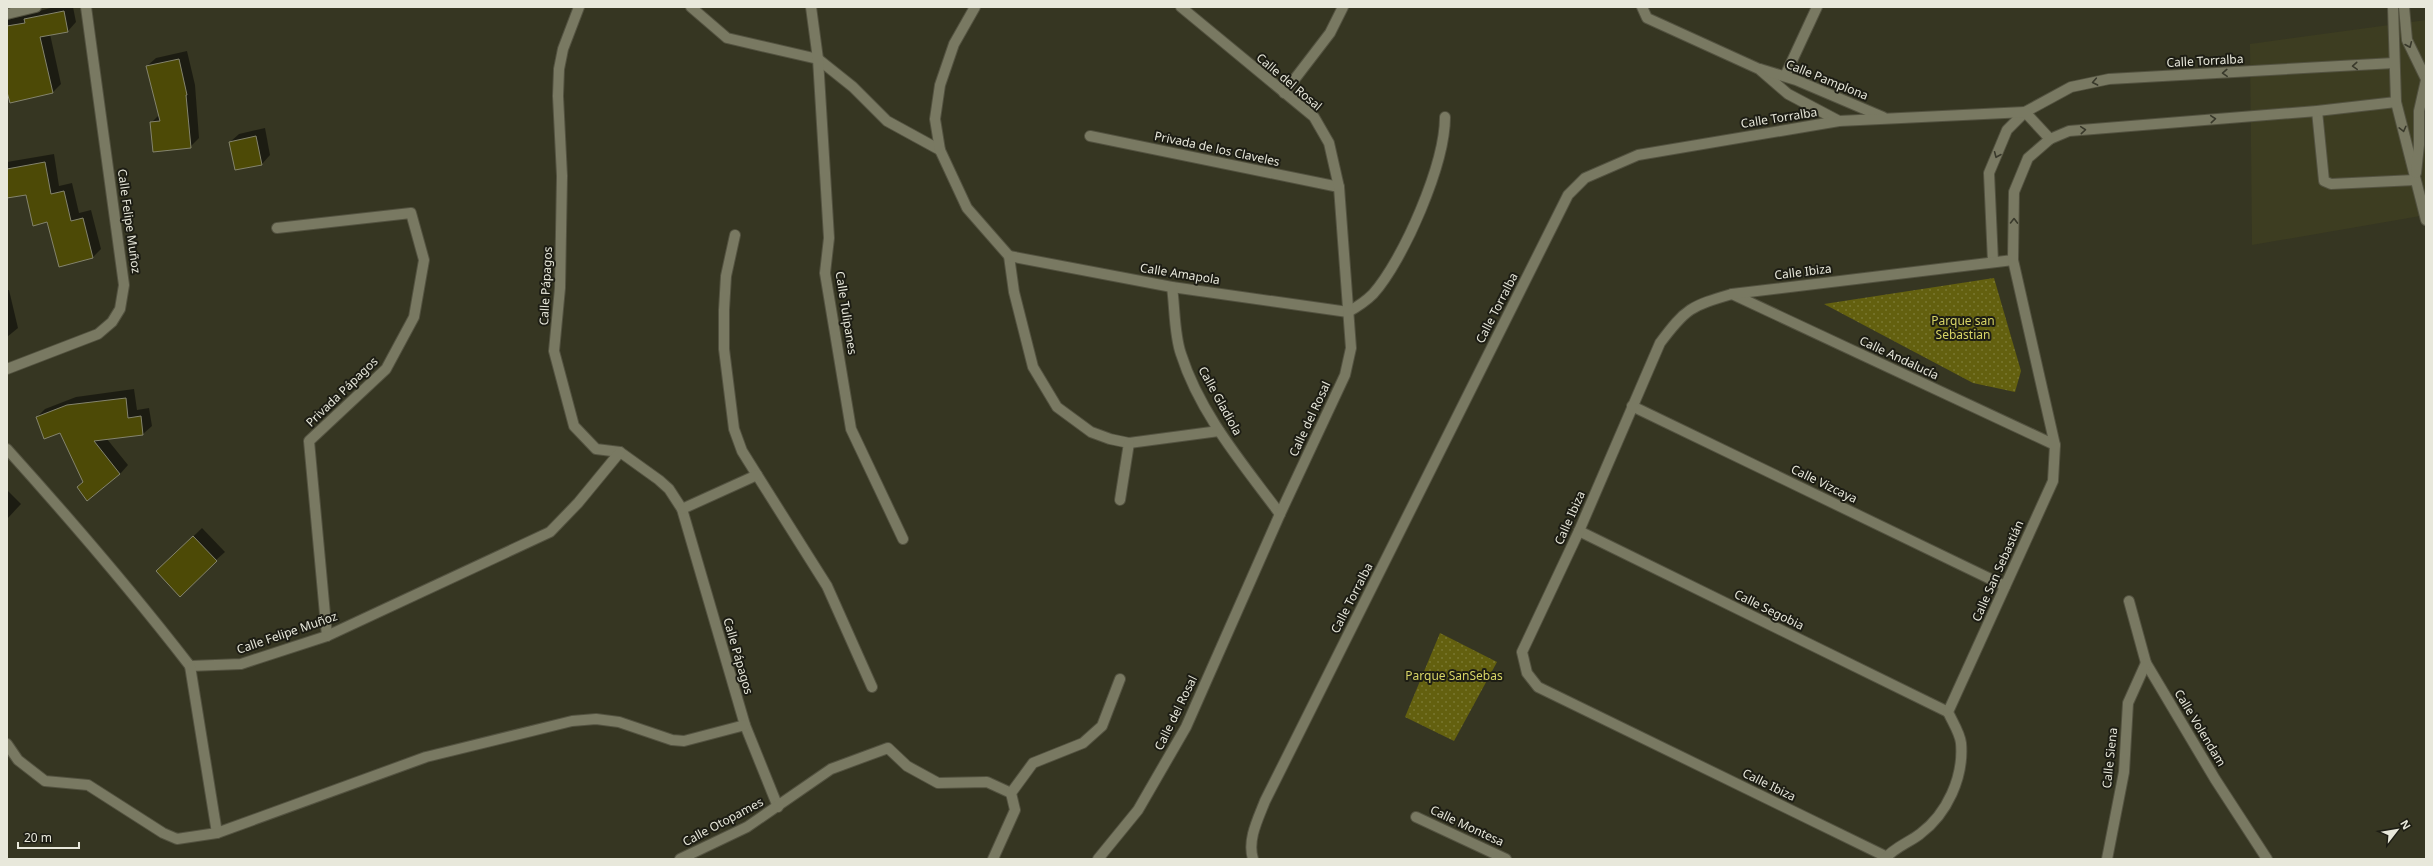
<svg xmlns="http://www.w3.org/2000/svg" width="2433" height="866" viewBox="0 0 2433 866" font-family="'Noto Sans',sans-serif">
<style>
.built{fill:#3d3d21}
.park{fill:url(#park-dots)}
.shadow{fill:#0007}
.building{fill:#4d4a06;stroke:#84846d}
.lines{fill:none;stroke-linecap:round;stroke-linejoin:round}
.service-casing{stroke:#535240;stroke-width:12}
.minor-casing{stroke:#535240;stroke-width:12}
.secondary-casing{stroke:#535240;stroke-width:12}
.service{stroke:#797962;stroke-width:10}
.minor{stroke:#797962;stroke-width:10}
.secondary{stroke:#797962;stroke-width:10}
.oneway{stroke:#39392b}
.labels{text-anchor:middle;stroke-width:4;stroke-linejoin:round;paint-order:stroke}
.street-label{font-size:12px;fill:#e8e8db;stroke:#1d1d14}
.park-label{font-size:12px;fill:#d8d566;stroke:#1d1d14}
</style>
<defs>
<pattern id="park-dots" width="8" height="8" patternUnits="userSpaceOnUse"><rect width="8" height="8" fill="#63600f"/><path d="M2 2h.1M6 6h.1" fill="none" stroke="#797731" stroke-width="1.8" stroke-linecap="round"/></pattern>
</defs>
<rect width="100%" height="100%" fill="#363622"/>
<polygon class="built" points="2426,20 2426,215 2252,245 2250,44"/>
<g class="park">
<polygon points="1994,278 2021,371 2015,392 1973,383 1824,304"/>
<polygon points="1440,633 1497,662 1454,741 1405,717"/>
</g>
<g class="shadow">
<polygon points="54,7 73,7 76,22 68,31 50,34 61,84 53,92 10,102 7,88 7,20"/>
<polygon points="187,51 195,85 199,138 190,147 151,123 159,115 147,66 156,58"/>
<polygon points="265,128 270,155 262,164 236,169 230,142 239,134"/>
<polygon points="54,154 59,186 72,183 79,213 91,210 101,249 93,257 48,221 27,194 7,197 7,162"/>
<polygon points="7,290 9,290 18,328 7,337"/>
<polygon points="134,389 137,410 149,408 152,426 143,434 107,439 128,465 120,474 84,481 60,431 37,417 45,409 76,397"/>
<polygon points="7,490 21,504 7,519"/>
<polygon points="202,528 225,552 216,560 166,563"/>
</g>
<g class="building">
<polygon points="64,11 68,32 40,37 53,93 10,103 7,92 7,26 25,23 24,19"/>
<polygon points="179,59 187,95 186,95 191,148 153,152 150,122 160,121 146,66"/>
<polygon points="256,136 262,165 235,170 229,142"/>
<polygon points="45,162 51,194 64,191 71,221 83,218 93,258 59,267 47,222 33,226 26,195 7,198 7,169"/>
<polygon points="126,398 128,418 141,416 143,435 94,441 120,474 87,501 77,487 83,482 60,433 44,439 36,417 67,405"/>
<polygon points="193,536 217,561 180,597 156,571"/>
</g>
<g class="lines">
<g class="service-casing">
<polyline id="service" points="2317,111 2324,181 2331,184 2415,180"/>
</g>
<g class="minor-casing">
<g id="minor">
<polyline points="579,7 563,49 559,69 558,96 562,176 560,288 554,351 574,426 596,449 620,452 659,480 669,489 682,509 745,725 778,807"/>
<polyline points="691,7 727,38 818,59 853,87 887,121 940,150"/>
<polyline points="811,7 818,59 829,238 825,273 851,429 903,539"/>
<polyline points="975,7 954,44 940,85 935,119 940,150 967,208 1009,256 1014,292 1033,367 1057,407 1091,432 1110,439 1129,443 1219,431"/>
<polyline points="1642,7 1647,18 1759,69 1788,94 1839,121"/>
<polyline points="7,14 36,7"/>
<polyline points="1760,69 1796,80 1883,117"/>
<polyline points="1785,76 1817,7"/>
<polyline points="1284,93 1330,33 1343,7"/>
<polyline points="1090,136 1339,187"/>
<polyline points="277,228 411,213 424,260 414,317 386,369 309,441 327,636"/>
<polyline points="735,235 726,276 724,310 724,349 734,429 742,451 757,475 827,586 872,687"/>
<path d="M1009,256L1172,287L1348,312C1357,307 1366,301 1373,294C1404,259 1445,164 1445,117"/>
<polyline points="1993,262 1989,173 2007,130 2025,112 2071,87 2109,79 2394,63"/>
<path d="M1172,287C1175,308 1174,334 1181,354C1200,414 1243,464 1280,514"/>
<polyline points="1732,294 2055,445"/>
<polyline points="7,369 98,334 112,322 120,309 124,285 86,7"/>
<polyline points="1632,406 2005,586"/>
<path d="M7,449C71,520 132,591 190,666L241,664L327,636L550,532L578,503L620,452"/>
<polyline points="1120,500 1129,443"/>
<polyline points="682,509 757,475"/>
<polyline points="1579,531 1948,712"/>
<polyline points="2129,601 2146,663 2215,779 2267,859"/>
<polyline points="190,666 217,833"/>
<polyline points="7,744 18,760 45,781 88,785 163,833 177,839 217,833 426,757 572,721 596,719 619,722 672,740 684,741 745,725"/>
<polyline points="1416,817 1506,859"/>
<path d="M1887,857L1538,687L1527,673L1522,652L1579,531L1660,343C1686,308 1691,306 1732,294L2013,260"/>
<polyline points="680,859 747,827 831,769 888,748 907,766 938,783 987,782 1011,793"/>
<polyline points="993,859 1015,810 1011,793 1033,763 1083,743 1102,726 1120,679"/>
<polyline points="1098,859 1138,810 1186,727 1280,514 1345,375 1351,348 1339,187 1329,143 1314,117 1181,7"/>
<path d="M1253,859C1247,840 1258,819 1265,801L1568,195L1585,178L1638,155L1839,121L2025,112L2050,139"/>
<path d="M1885,859C1893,848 1910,842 1920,834C1947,814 1964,777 1961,743C1960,733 1952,721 1948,712L2053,481L2055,445L2013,260L2014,192L2028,158L2050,139L2069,131L2317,111L2396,102"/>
<polyline points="2107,859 2124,772 2128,703 2146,663"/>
</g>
</g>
<g class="secondary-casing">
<g id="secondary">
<polyline points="2393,7 2396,102 2426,220"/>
<polyline points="2404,7 2407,40 2426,79"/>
<polyline points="2416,173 2419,145 2419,111 2426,80"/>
</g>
</g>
<use href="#service" class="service"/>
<use href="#minor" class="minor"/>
<use href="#secondary" class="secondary"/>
</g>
<defs><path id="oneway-chevron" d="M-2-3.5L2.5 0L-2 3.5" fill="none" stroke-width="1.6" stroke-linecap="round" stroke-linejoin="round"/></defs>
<g class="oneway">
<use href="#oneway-chevron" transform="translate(2409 45) rotate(67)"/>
<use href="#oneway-chevron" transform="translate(2355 66) rotate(176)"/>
<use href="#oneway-chevron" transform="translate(2225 73) rotate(177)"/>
<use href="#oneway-chevron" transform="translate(2095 82) rotate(169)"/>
<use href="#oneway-chevron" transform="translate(2213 119) rotate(-5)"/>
<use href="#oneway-chevron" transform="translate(2403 129) rotate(76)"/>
<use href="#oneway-chevron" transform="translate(2083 130) rotate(-5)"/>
<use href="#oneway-chevron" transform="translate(1997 155) rotate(113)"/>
<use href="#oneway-chevron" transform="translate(2014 221) rotate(-89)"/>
</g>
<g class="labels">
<g class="street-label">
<text transform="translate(2205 61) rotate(-3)" y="4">Calle Torralba</text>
<text transform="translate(1827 80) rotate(22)" y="4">Calle Pamplona</text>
<text transform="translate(1289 82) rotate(40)" y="4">Calle del Rosal</text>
<text transform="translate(1779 118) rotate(-9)" y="4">Calle Torralba</text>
<text transform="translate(1217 149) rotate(12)" y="4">Privada de los Claveles</text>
<text transform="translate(129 221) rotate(82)" y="4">Calle Felipe Muñoz</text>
<text transform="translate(1803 272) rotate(-7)" y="4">Calle Ibiza</text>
<text transform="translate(1180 274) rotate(9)" y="4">Calle Amapola</text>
<text transform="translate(546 286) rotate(-87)" y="4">Calle Pápagos</text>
<text transform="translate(1497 308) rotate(-63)" y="4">Calle Torralba</text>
<text transform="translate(846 313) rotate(81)" y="4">Calle Tulipanes</text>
<text transform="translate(1899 358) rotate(25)" y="4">Calle Andalucía</text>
<text transform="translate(342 392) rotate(-44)" y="4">Privada Pápagos</text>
<text transform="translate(1220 401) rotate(61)" y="4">Calle Gladiola</text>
<text transform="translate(1310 419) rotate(-65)" y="4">Calle del Rosal</text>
<text transform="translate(1824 484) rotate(26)" y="4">Calle Vizcaya</text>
<text transform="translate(1570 518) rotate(-66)" y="4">Calle Ibiza</text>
<text transform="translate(1998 571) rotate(-66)" y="4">Calle San Sebastián</text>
<text transform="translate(1352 598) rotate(-63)" y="4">Calle Torralba</text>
<text transform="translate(1769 610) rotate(26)" y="4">Calle Segobia</text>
<text transform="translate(287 633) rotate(-19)" y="4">Calle Felipe Muñoz</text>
<text transform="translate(738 656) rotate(74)" y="4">Calle Pápagos</text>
<text transform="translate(1176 713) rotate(-64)" y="4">Calle del Rosal</text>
<text transform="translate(2200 728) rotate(59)" y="4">Calle Volendam</text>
<text transform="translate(2110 758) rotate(-84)" y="4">Calle Siena</text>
<text transform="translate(1769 785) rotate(26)" y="4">Calle Ibiza</text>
<text transform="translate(723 822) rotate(-28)" y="4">Calle Otopames</text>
<text transform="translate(1467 826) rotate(25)" y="4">Calle Montesa</text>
</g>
<g class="park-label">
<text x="1963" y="325">Parque san<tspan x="1963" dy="14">Sebastian</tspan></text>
<text x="1454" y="680">Parque SanSebas</text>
</g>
</g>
<rect width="2433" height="866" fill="none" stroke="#e8e8db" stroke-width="16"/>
<g transform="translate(2397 830) rotate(59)" stroke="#1d1d14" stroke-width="3" paint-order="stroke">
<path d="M0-3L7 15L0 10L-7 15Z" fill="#e8e8db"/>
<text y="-6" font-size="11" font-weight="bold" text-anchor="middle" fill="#e8e8db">N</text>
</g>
<path d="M18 842v6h61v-6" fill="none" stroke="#e8e8db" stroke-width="2"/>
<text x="24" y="842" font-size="12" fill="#e8e8db" stroke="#1d1d14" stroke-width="3" paint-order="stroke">20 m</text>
</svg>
